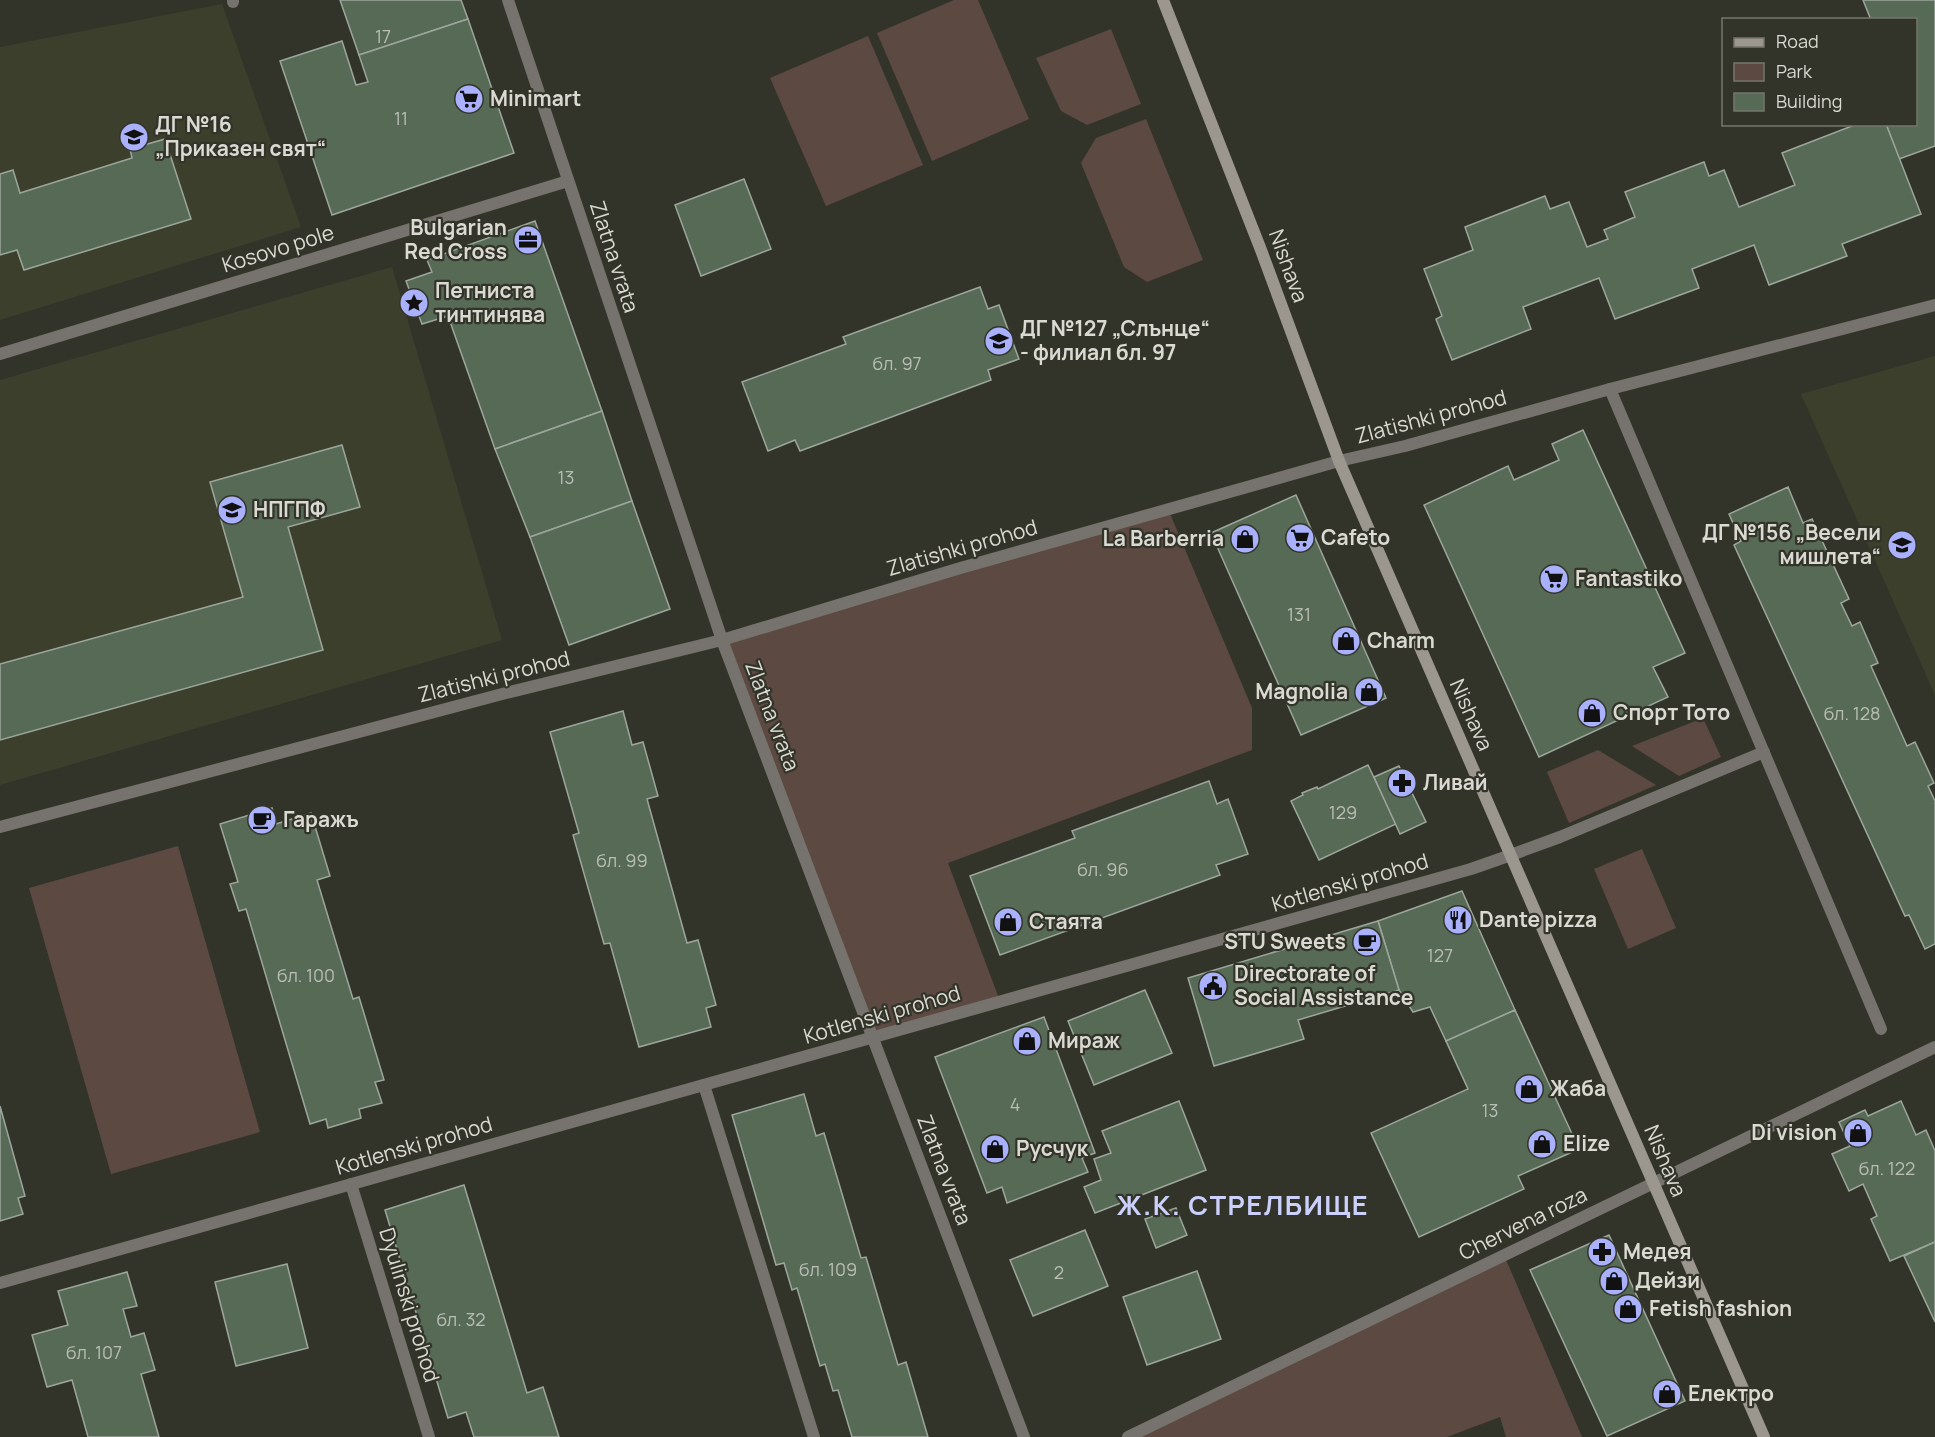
<svg xmlns="http://www.w3.org/2000/svg" width="1935" height="1437" viewBox="0 0 1935 1437" font-family="Manrope,sans-serif">
<style>
.built{fill:#3d3f2d}
.green{fill:#5c4941}
.building{fill:#566a55;stroke:#9ca69c;stroke-width:1.5}
.lines{fill:none;stroke-linecap:round;stroke-linejoin:round}
.lane{stroke:#76726d;stroke-width:12}
.street{stroke:#76726d;stroke-width:12}
.secondary{stroke:#9b968e;stroke-width:12}
.labels{text-anchor:middle;stroke-width:4.5;stroke-linejoin:round;paint-order:stroke}
.number-label{font-size:18px;fill:#b9beb4}
.poi-label{font-size:21px;font-weight:bold;fill:#dadad3;stroke:#333429;text-anchor:start}
.street-label{font-size:21px;fill:#dadad3;stroke:#333429}
.district-label{font-size:27px;font-weight:bold;letter-spacing:1.5px;fill:#cbd1fc;stroke:#333429}
</style>
<rect width="100%" height="100%" fill="#333429"/>
<g class="built">
<polygon points="222,4 301,227 0,320 0,47"/>
<polygon points="392,267 502,640 0,785 0,380"/>
<polygon points="1935,356 1935,695 1801,394"/>
</g>
<g class="green">
<polygon points="954,0 978,0 1029,119 932,161 877,33"/>
<polygon points="1111,29 1141,104 1087,125 1061,111 1036,58"/>
<polygon points="868,36 923,165 826,206 770,78"/>
<polygon points="1146,119 1203,260 1147,282 1124,267 1081,163 1096,138"/>
<polygon points="1168,509 1252,708 1252,750 948,863 1000,1001 873,1037 722,640"/>
<polygon points="1703,718 1721,757 1679,776 1632,746"/>
<polygon points="1598,750 1656,785 1569,823 1547,772"/>
<polygon points="178,846 260,1132 111,1174 29,888"/>
<polygon points="1642,849 1676,928 1628,949 1594,869"/>
<polygon points="1504,1255 1582,1437 1506,1437 1500,1417 1447,1437 1128,1437"/>
</g>
<g class="building">
<polygon points="340,0 461,0 468,19 359,55"/>
<polygon points="1863,0 1935,0 1935,146 1899,159 1886,124 1916,124 1916,20 1871,20"/>
<polygon points="468,19 514,153 332,215 280,61 342,41 356,85 368,82 359,55"/>
<polygon points="1857,124 1886,124 1921,214 1842,244 1847,256 1769,285 1754,245 1692,269 1699,288 1615,319 1599,278 1523,307 1531,329 1452,360 1436,319 1442,316 1424,269 1473,250 1465,227 1545,196 1550,209 1569,202 1587,247 1608,239 1604,230 1635,217 1625,192 1704,162 1709,176 1724,170 1739,207 1795,185 1782,153"/>
<polygon points="165,139 191,219 24,270 17,250 0,255 0,174 13,170 20,193 132,158 130,149"/>
<polygon points="744,179 771,249 701,276 675,205"/>
<polygon points="535,221 602,411 495,449 448,316 422,324 406,281 432,272 427,260"/>
<polygon points="980,287 988,309 999,305 1019,359 988,370 991,380 800,451 795,440 768,451 742,382 846,344 843,337"/>
<polygon points="602,411 632,501 530,537 495,449"/>
<polygon points="1583,430 1685,653 1653,667 1668,697 1539,757 1424,505 1508,466 1514,480 1559,460 1552,444"/>
<polygon points="342,445 360,507 288,527 323,650 0,740 0,664 243,597 210,482"/>
<polygon points="1788,487 1803,523 1812,519 1849,599 1841,603 1852,626 1860,622 1878,663 1871,666 1907,746 1915,742 1934,783 1928,786 1935,801 1935,944 1925,949 1909,915 1905,916 1734,545 1741,541 1729,514"/>
<polygon points="1296,495 1386,698 1301,735 1211,533"/>
<polygon points="632,501 670,609 569,645 530,537"/>
<polygon points="623,711 632,745 643,742 658,796 647,799 687,943 698,940 716,1005 706,1008 711,1027 639,1047 610,943 604,944 573,835 579,833 550,732"/>
<polygon points="1368,765 1396,824 1319,860 1291,801 1303,795 1302,793 1317,787 1318,789"/>
<polygon points="1399,766 1426,822 1400,834 1374,777"/>
<polygon points="1209,781 1217,804 1228,799 1248,854 1216,865 1220,875 1000,955 970,876 1075,838 1072,831"/>
<polygon points="272,808 276,824 311,813 330,876 317,880 353,999 359,997 384,1080 375,1082 382,1103 359,1109 361,1118 328,1128 326,1119 310,1124 246,909 239,911 230,884 238,882 220,824"/>
<polygon points="1462,891 1515,1010 1446,1041 1430,1007 1413,1012 1399,990 1378,921"/>
<polygon points="1378,921 1399,990 1298,1020 1304,1039 1214,1066 1188,978"/>
<polygon points="1145,990 1172,1053 1094,1085 1068,1021"/>
<polygon points="1515,1010 1579,1149 1518,1176 1524,1189 1419,1237 1371,1133 1468,1089 1446,1041"/>
<polygon points="1044,1017 1095,1153 1082,1158 1088,1172 1007,1203 1002,1187 987,1193 935,1057"/>
<polygon points="804,1094 816,1136 824,1133 861,1258 866,1257 898,1365 906,1362 928,1437 852,1437 838,1390 833,1391 825,1364 820,1366 797,1288 792,1290 784,1263 776,1265 732,1115"/>
<polygon points="1179,1101 1206,1170 1095,1213 1084,1187 1101,1180 1094,1159 1111,1153 1102,1131"/>
<polygon points="1901,1101 1916,1135 1926,1130 1935,1151 1935,1242 1890,1261 1871,1219 1877,1216 1863,1184 1849,1191 1832,1154 1850,1146 1839,1122 1865,1110 1868,1116"/>
<polygon points="0,1106 25,1196 18,1198 23,1214 0,1221"/>
<polygon points="464,1185 527,1393 543,1387 559,1437 474,1437 466,1412 448,1418 385,1210"/>
<polygon points="1176,1208 1187,1235 1156,1248 1145,1219"/>
<polygon points="1085,1230 1108,1286 1033,1316 1010,1260"/>
<polygon points="1609,1235 1685,1401 1607,1436 1530,1270"/>
<polygon points="1935,1242 1935,1322 1904,1256"/>
<polygon points="287,1264 308,1348 236,1366 215,1282"/>
<polygon points="1197,1271 1221,1339 1147,1365 1123,1297"/>
<polygon points="127,1272 137,1306 123,1309 131,1337 144,1333 155,1370 141,1374 159,1437 88,1437 72,1380 47,1387 32,1335 68,1325 58,1291"/>
</g>
<g class="lines">
<g class="lane">
<polyline points="233,0 233,2"/>
<polyline points="1610,389 1881,1029"/>
<polyline points="1511,855 1560,837 1764,752"/>
<polyline points="704,1085 814,1437"/>
<polyline points="351,1184 429,1437"/>
</g>
<g class="street">
<polyline points="508,0 722,640 1024,1437"/>
<polyline points="0,354 568,181"/>
<polyline points="0,827 506,693 722,640 957,569 1339,461 1405,446 1610,389 1935,305"/>
<polyline points="0,1283 1471,869 1511,855"/>
<polyline points="1128,1437 1935,1047"/>
</g>
<polyline class="secondary" points="1163,0 1261,250 1339,461 1764,1437"/>
</g>
<defs>
<g id="supermarket-disc" transform="scale(1.5)"><circle r="9.5" fill="#a9b0fc" stroke="#333429"/><path d="M-6-5.5h2.5l.6 2H6L4.5 2H-2.5L-4.4-4H-6ZM-1.5 3.2a1.3 1.3 0 1 0 .1 0ZM3 3.2a1.3 1.3 0 1 0 .1 0Z" fill="#111"/></g>
<g id="school-disc" transform="scale(1.5)"><circle r="9.5" fill="#a9b0fc" stroke="#333429"/><path d="M0-5L7-2L0 1L-7-2ZM-4 1L0 2.5L4 1V4Q0 6-4 4Z" fill="#111"/></g>
<g id="office-disc" transform="scale(1.5)"><circle r="9.5" fill="#a9b0fc" stroke="#333429"/><path d="M-6-3h4V-5.5h4V-3h4V5H-6ZM-1-4.5V-3h2v-1.5ZM-6 0V1H6V0Z" fill="#111"/></g>
<g id="sight-disc" transform="scale(1.5)"><circle r="9.5" fill="#a9b0fc" stroke="#333429"/><path d="M0-6L1.8-2.2L6-1.7L2.9 1.2L3.7 5.4L0 3.3L-3.7 5.4L-2.9 1.2L-6-1.7L-1.8-2.2Z" fill="#111"/></g>
<g id="shop-disc" transform="scale(1.5)"><circle r="9.5" fill="#a9b0fc" stroke="#333429"/><path d="M-5-2.5h2.3a2.7 3.5 0 0 1 5.4 0H5L5.5 6h-11ZM-1.5-2.5h3a1.5 2.3 0 0 0-3 0Z" fill="#111"/></g>
<g id="pharmacy-disc" transform="scale(1.5)"><circle r="9.5" fill="#a9b0fc" stroke="#333429"/><path d="M-2-6h4v4h4v4h-4v4h-4v-4h-4v-4h4Z" fill="#111"/></g>
<g id="cafe-disc" transform="scale(1.5)"><circle r="9.5" fill="#a9b0fc" stroke="#333429"/><path d="M-5.5-4.5H6V0H3Q3 3.5 0 3.5H-2.5Q-5.5 3.5-5.5 0ZM3-3.2v2h1.7v-2ZM-6 4.5H4V6H-6Z" fill="#111"/></g>
<g id="restaurant-disc" transform="scale(1.5)"><circle r="9.5" fill="#a9b0fc" stroke="#333429"/><path d="M-5-6h1v4h1v-4h1v4h1v-4h1v5L-1.5 .5V6h-2V.5L-5-1ZM5-6V6H3V1.5H1.5Q1.5-4 5-6Z" fill="#111"/></g>
<g id="civic-disc" transform="scale(1.5)"><circle r="9.5" fill="#a9b0fc" stroke="#333429"/><path d="M-.6-6.5H3V-4.5H.6V-3L4-1V1h2V6H-6V1h2V-1L-.6-3ZM-1.2 2.5V6h2.4V2.5Z" fill="#111"/></g>
</defs>
<g fill-rule="evenodd">
<use href="#supermarket-disc" x="469" y="99"/>
<use href="#school-disc" x="134" y="137"/>
<use href="#office-disc" x="528" y="240"/>
<use href="#sight-disc" x="414" y="303"/>
<use href="#school-disc" x="999" y="341"/>
<use href="#school-disc" x="232" y="510"/>
<use href="#supermarket-disc" x="1300" y="538"/>
<use href="#shop-disc" x="1245" y="539"/>
<use href="#school-disc" x="1902" y="545"/>
<use href="#supermarket-disc" x="1554" y="579"/>
<use href="#shop-disc" x="1346" y="641"/>
<use href="#shop-disc" x="1369" y="692"/>
<use href="#shop-disc" x="1592" y="713"/>
<use href="#pharmacy-disc" x="1402" y="783"/>
<use href="#cafe-disc" x="262" y="820"/>
<use href="#restaurant-disc" x="1458" y="920"/>
<use href="#shop-disc" x="1008" y="922"/>
<use href="#cafe-disc" x="1367" y="942"/>
<use href="#civic-disc" x="1213" y="986"/>
<use href="#shop-disc" x="1027" y="1041"/>
<use href="#shop-disc" x="1529" y="1089"/>
<use href="#shop-disc" x="1858" y="1133"/>
<use href="#shop-disc" x="1542" y="1144"/>
<use href="#shop-disc" x="995" y="1149"/>
<use href="#pharmacy-disc" x="1602" y="1252"/>
<use href="#shop-disc" x="1614" y="1281"/>
<use href="#shop-disc" x="1628" y="1309"/>
<use href="#shop-disc" x="1667" y="1394"/>
</g>
<g class="labels">
<g class="number-label">
<text x="383" y="43">17</text>
<text x="401" y="125">11</text>
<text x="897" y="370">бл. 97</text>
<text x="566" y="484">13</text>
<text x="1299" y="621">131</text>
<text x="1852" y="720">бл. 128</text>
<text x="1343" y="819">129</text>
<text x="622" y="867">бл. 99</text>
<text x="1103" y="876">бл. 96</text>
<text x="1440" y="962">127</text>
<text x="306" y="982">бл. 100</text>
<text x="1015" y="1111">4</text>
<text x="1490" y="1117">13</text>
<text x="1887" y="1175">бл. 122</text>
<text x="828" y="1276">бл. 109</text>
<text x="1059" y="1279">2</text>
<text x="461" y="1326">бл. 32</text>
<text x="94" y="1359">бл. 107</text>
</g>
<g class="poi-label">
<text x="490" y="106">Minimart</text>
<text x="155" y="132">ДГ №16<tspan x="155" dy="24">„Приказен свят“</tspan></text>
<text x="507" y="235" text-anchor="end">Bulgarian<tspan x="507" dy="24">Red Cross</tspan></text>
<text x="435" y="298">Петниста<tspan x="435" dy="24">тинтинява</tspan></text>
<text x="1020" y="336">ДГ №127 „Слънце“<tspan x="1020" dy="24">- филиал бл. 97</tspan></text>
<text x="253" y="517">НПГПФ</text>
<text x="1881" y="540" text-anchor="end">ДГ №156 „Весели<tspan x="1881" dy="24">мишлета“</tspan></text>
<text x="1321" y="545">Cafeto</text>
<text x="1224" y="546" text-anchor="end">La Barberria</text>
<text x="1575" y="586">Fantastiko</text>
<text x="1367" y="648">Charm</text>
<text x="1348" y="699" text-anchor="end">Magnolia</text>
<text x="1613" y="720">Спорт Тото</text>
<text x="1423" y="790">Ливай</text>
<text x="283" y="827">Гаражъ</text>
<text x="1479" y="927">Dante pizza</text>
<text x="1029" y="929">Стаята</text>
<text x="1346" y="949" text-anchor="end">STU Sweets</text>
<text x="1234" y="981">Directorate of<tspan x="1234" dy="24">Social Assistance</tspan></text>
<text x="1048" y="1048">Мираж</text>
<text x="1550" y="1096">Жаба</text>
<text x="1837" y="1140" text-anchor="end">Di vision</text>
<text x="1563" y="1151">Elize</text>
<text x="1016" y="1156">Русчук</text>
<text x="1623" y="1259">Медея</text>
<text x="1635" y="1288">Дейзи</text>
<text x="1649" y="1316">Fetish fashion</text>
<text x="1688" y="1401">Електро</text>
</g>
<g class="street-label">
<text transform="translate(278 249) rotate(-17)" y="7">Kosovo pole</text>
<text transform="translate(614 257) rotate(72)" y="7">Zlatna vrata</text>
<text transform="translate(1288 266) rotate(70)" y="7">Nishava</text>
<text transform="translate(1431 417) rotate(-15)" y="7">Zlatishki prohod</text>
<text transform="translate(962 548) rotate(-16)" y="7">Zlatishki prohod</text>
<text transform="translate(494 677) rotate(-14)" y="7">Zlatishki prohod</text>
<text transform="translate(1471 715) rotate(66)" y="7">Nishava</text>
<text transform="translate(772 716) rotate(69)" y="7">Zlatna vrata</text>
<text transform="translate(1350 883) rotate(-16)" y="7">Kotlenski prohod</text>
<text transform="translate(882 1015) rotate(-16)" y="7">Kotlenski prohod</text>
<text transform="translate(414 1146) rotate(-16)" y="7">Kotlenski prohod</text>
<text transform="translate(1665 1161) rotate(67)" y="7">Nishava</text>
<text transform="translate(944 1170) rotate(69)" y="7">Zlatna vrata</text>
<text transform="translate(1523 1224) rotate(-26)" y="7">Chervena roza</text>
<text transform="translate(409 1305) rotate(73)" y="7">Dyulinski prohod</text>
</g>
<g class="district-label">
<text x="1243" y="1215">Ж.К. СТРЕЛБИЩЕ</text>
</g>
</g>
<rect x="1722" y="18" width="195" height="108" fill="#333429" stroke="#76766d" stroke-width="1.5"/>
<rect x="1734" y="38" width="30" height="9" fill="#9b968e" stroke="#76766d" stroke-width="1.5"/>
<text x="1776" y="48" font-size="18" fill="#dadad3">Road</text>
<rect x="1734" y="63" width="30" height="18" fill="#5c4941" stroke="#76766d" stroke-width="1.5"/>
<text x="1776" y="78" font-size="18" fill="#dadad3">Park</text>
<rect x="1734" y="93" width="30" height="18" fill="#566a55" stroke="#76766d" stroke-width="1.5"/>
<text x="1776" y="108" font-size="18" fill="#dadad3">Building</text>
</svg>
